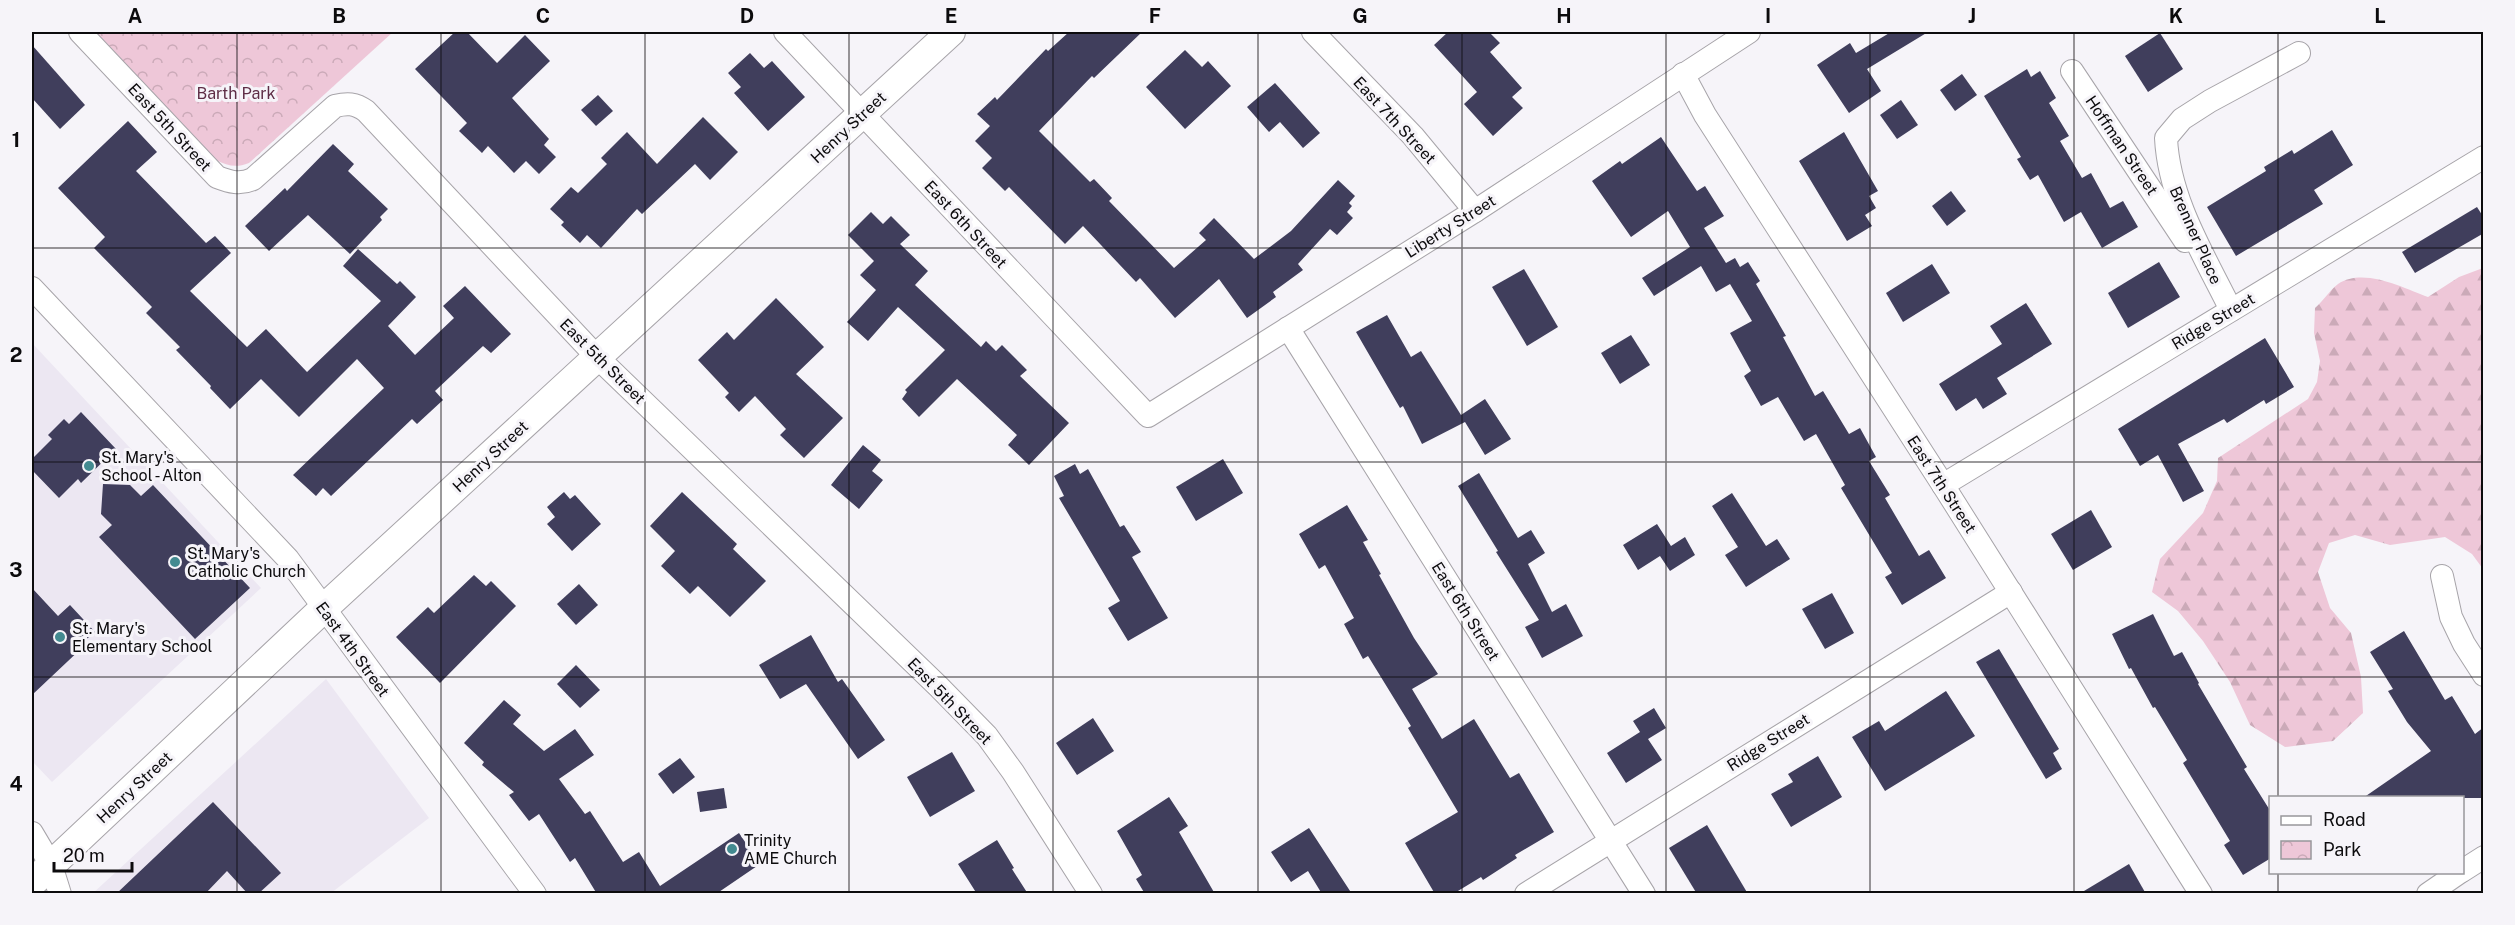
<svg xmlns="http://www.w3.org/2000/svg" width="2515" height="925" viewBox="0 0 2515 925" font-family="'Public Sans',sans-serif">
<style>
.built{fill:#ece7f2}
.forest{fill:url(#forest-firs)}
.park{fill:url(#park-crowns)}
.building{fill:#403e5c}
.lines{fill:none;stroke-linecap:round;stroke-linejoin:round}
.minor-casing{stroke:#a7a4a9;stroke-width:24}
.tertiary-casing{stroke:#a7a4a9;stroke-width:30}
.minor{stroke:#fff;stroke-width:22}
.tertiary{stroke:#fff;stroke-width:28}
.grid{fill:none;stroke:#0c0b0d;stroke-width:1.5;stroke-opacity:0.55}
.poi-dot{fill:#438a90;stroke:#f6f4f9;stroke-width:2}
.labels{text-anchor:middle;stroke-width:6;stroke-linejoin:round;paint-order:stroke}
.park-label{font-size:16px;fill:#5e2d46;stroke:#f6f4f9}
.street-label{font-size:16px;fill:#0c0b0d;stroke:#f6f4f9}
.poi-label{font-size:16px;fill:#0c0b0d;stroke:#f6f4f9;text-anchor:start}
.neatline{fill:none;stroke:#0c0b0d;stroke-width:2}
.grid-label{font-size:20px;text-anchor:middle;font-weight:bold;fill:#0c0b0d}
</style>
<defs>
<pattern id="forest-firs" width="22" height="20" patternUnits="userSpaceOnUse" patternTransform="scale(1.5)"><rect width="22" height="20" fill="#eec7d8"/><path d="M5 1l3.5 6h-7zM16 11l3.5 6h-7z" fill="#cbaab8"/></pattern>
<pattern id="park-crowns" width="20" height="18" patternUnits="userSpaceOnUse" patternTransform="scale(1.5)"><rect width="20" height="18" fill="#eec7d8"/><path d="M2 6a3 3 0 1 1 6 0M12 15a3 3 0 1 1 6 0" fill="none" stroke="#cbaab8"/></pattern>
</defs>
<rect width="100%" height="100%" fill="#f6f4f9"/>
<g class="built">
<polygon points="32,343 261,588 52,782 32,761"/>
<polygon points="326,679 429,818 331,893 92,894"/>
</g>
<path class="forest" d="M2483,268V569L2472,554L2445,537L2390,545L2355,535L2329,543L2318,572L2330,608L2351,633L2361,677L2363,713L2333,741L2285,747L2250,725L2230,682L2203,641L2178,611L2152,592L2160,559L2203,513L2217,481L2218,458L2308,399L2317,382L2320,361L2314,333L2315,308C2323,301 2330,290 2338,284C2364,267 2403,288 2428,297L2459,277Z"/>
<path class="park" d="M96,32H393L249,163C236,168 228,166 216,160Z"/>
<g class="building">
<polygon points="455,32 467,32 497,63 525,35 550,61 512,98 549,139 544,145 556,157 539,174 526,161 514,173 488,146 482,153 459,131 467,123 415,69"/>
<polygon points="1069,32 1142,32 1094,78 1092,76 1039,131 1090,182 1094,179 1112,198 1109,201 1174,268 1206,240 1199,233 1214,218 1254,259 1291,231 1338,180 1355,196 1349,203 1352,206 1347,212 1353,218 1337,235 1330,229 1298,264 1303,270 1273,292 1276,297 1247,318 1219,279 1175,318 1140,278 1136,282 1083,226 1065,244 1009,187 1005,191 982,168 992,158 975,141 990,126 977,114 995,97 997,100 1046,49 1048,51"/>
<polygon points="1448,32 1489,32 1500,43 1490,52 1522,88 1512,97 1523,108 1493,136 1464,104 1477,92 1434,45"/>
<polygon points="1891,32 1928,32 1867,69 1881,91 1849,113 1817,65 1850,43 1856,53"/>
<polygon points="2160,33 2183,69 2148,92 2125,56"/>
<polygon points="32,45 85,105 60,129 32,98"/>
<polygon points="1185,50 1202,67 1208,61 1231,86 1185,129 1146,87"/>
<polygon points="750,53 764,68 772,61 805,97 768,131 734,93 741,87 728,73"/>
<polygon points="2027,69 2031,77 2040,71 2056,98 2049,103 2069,136 2060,141 2082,178 2091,173 2110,208 2123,201 2138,227 2102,248 2081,212 2064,222 2038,175 2030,180 2017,159 2021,157 1984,96"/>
<polygon points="1962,74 1977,95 1955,111 1940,90"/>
<polygon points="1275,83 1320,133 1303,148 1280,122 1269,132 1247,107"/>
<polygon points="598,95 613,111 596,126 581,110"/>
<polygon points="1901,100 1918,125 1897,139 1880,115"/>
<polygon points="703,117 738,152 710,180 695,164 642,214 637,209 601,248 587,235 580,243 561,225 564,222 550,209 571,187 578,193 607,164 601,158 627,132 657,164"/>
<polygon points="128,121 157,152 136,171 206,243 215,236 231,253 190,291 247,347 266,329 307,372 381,301 343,266 358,249 397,284 400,281 416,297 388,326 415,355 454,318 443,306 465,286 511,334 491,353 483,346 435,391 443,400 417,424 412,419 331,496 323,488 316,496 293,475 384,388 357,359 299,417 261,379 230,409 210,388 211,386 176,350 180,347 146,313 152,307 94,248 105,237 58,188"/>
<polygon points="2332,130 2353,165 2314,190 2323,204 2236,256 2207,207 2266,171 2264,167 2292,150 2294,154"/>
<polygon points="1844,132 1878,191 1869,196 1876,208 1865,215 1872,226 1847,241 1799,161"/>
<polygon points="1661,137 1697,191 1705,186 1724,216 1704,228 1726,263 1735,258 1740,267 1748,262 1760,281 1756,284 1786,336 1783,337 1815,396 1823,391 1849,434 1860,428 1876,457 1869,461 1890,495 1885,498 1919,556 1929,550 1946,578 1902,605 1885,577 1892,573 1841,488 1845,485 1816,434 1804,441 1778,397 1761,406 1744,376 1751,371 1730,333 1752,321 1730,284 1716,292 1701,266 1654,296 1642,278 1690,247 1668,211 1631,237 1592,181 1620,161 1622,164"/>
<polygon points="333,144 354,164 348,171 388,209 380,217 382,220 350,254 308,215 269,251 245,226 285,188 287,191"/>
<polygon points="1951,191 1966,211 1947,226 1932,206"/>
<polygon points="2477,207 2484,218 2484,233 2415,273 2402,252"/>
<polygon points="871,212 883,224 891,216 910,235 900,244 928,271 915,285 981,347 986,341 996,351 1002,345 1027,370 1020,376 1069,423 1029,465 1008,445 1017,435 957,379 919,417 902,399 907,392 905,390 945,350 898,307 868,341 847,322 876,290 860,275 874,261 848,235"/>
<polygon points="2159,262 2180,297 2128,328 2108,293"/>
<polygon points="1932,264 1950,293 1903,322 1886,293"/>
<polygon points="1524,269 1558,327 1527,346 1492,287"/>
<polygon points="776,298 824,347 796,374 843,418 804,458 780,435 786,429 755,396 739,412 725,397 729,393 698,360 727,332 734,340"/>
<polygon points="2026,303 2052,344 1997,378 2007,394 1983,409 1976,398 1956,411 1939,384 2002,344 1990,326"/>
<polygon points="1387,315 1411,357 1421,351 1461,415 1485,399 1511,439 1485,455 1465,422 1422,444 1403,406 1400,408 1356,332"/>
<polygon points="1631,335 1650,365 1620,384 1601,353"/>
<polygon points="2265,338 2294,387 2266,404 2264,400 2227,423 2224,419 2178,444 2204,491 2183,502 2158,455 2140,466 2118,429"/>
<polygon points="81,412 116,449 81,483 78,479 59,498 32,470 32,459 52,439 48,435 64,419 69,424"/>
<polygon points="863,445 881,460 872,471 883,480 859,509 831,485"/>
<polygon points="1223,459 1243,493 1196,521 1176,487"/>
<polygon points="1075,464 1080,474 1088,469 1120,527 1124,525 1141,552 1132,557 1168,618 1128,641 1108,608 1120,601 1059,498 1064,496 1054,476"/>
<polygon points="1479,473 1518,538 1531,530 1545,553 1528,564 1552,612 1566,604 1583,636 1542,658 1525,627 1539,620 1496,552 1498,551 1458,486"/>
<polygon points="103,484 130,485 141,496 153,485 250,588 195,639 99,537 112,525 101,514"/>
<polygon points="564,492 570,499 575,495 601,524 572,551 547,524 555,517 547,507"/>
<polygon points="682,492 737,544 733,549 766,581 730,617 698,586 690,594 661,566 675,551 650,526"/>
<polygon points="1732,493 1766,546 1777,539 1790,559 1746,587 1725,555 1738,547 1712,506"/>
<polygon points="1347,505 1368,540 1363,542 1381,574 1379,575 1414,638 1438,674 1412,689 1442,739 1474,719 1510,778 1519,773 1554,832 1515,855 1517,858 1483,880 1481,877 1453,894 1435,894 1405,843 1458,812 1408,728 1411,726 1368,656 1363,659 1344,624 1354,618 1325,565 1319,569 1299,534"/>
<polygon points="2091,510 2112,547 2073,570 2051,534"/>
<polygon points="1657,524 1671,546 1685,537 1695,555 1670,571 1660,556 1638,570 1623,545"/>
<polygon points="474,575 486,586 491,581 516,606 440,683 396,637 428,607 434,613"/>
<polygon points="579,584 598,605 576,625 557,604"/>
<polygon points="32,588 58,616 70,605 95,632 83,642 85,645 32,695"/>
<polygon points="1832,593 1854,633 1825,649 1802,609"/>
<polygon points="2153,614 2174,656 2182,652 2199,683 2198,684 2247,767 2244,769 2271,812 2271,858 2243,875 2224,845 2230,841 2183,763 2187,760 2155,707 2153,708 2131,668 2129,669 2112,634"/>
<polygon points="2404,631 2445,700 2452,696 2475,734 2484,727 2484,798 2363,798 2431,751 2407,722 2388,691 2393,689 2370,652"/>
<polygon points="811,635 838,682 842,679 885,740 858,759 806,684 780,699 759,665"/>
<polygon points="1999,649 2059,749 2053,753 2062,769 2046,779 1976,662"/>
<polygon points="576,665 600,690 580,708 557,684"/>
<polygon points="1946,691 1975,736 1885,791 1852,737 1879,721 1885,731"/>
<polygon points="504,700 521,715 513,724 544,751 575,729 594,755 559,779 585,814 590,811 623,862 639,852 660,886 739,833 760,864 716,894 597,894 575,858 570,862 539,814 529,821 509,795 514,792 482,765 484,762 464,743"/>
<polygon points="1654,708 1666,728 1648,739 1662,760 1626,783 1607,753 1640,732 1633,721"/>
<polygon points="1093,718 1114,751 1077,775 1056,743"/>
<polygon points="952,752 975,791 930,817 907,777"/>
<polygon points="1818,756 1842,797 1791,827 1771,794 1793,782 1788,774"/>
<polygon points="680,758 695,777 673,794 658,774"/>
<polygon points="724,788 727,808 700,812 697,792"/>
<polygon points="1169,797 1188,826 1179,832 1215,894 1145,894 1136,879 1142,875 1117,831"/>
<polygon points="213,802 281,873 258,894 248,894 227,871 205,894 116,894"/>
<polygon points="1707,825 1748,894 1697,894 1669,848"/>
<polygon points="1309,828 1352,894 1322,894 1308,871 1291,882 1271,852"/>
<polygon points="997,840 1014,868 1012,869 1028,894 977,894 958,864"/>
<polygon points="2129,864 2146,894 2079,894"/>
</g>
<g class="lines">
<g class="minor-casing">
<g id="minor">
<path d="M80,32L217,177C230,182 240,185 253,179L335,106C347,103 355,103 366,111L597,357L939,687L987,736L1013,772L1091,894"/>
<polyline points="785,32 1148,416 1475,211 1749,32"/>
<polyline points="1313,32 1413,136 1475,211"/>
<polyline points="2072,71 2185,241"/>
<polyline points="1683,74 1705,115 1943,485 2201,894"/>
<polyline points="32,288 288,559 535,894"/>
<path d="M2231,310C2204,255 2169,200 2166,138L2182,119L2210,101L2299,53"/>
<polyline points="1288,328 1644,894"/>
<polyline points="1943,485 2484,157"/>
<polyline points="2442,576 2451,617 2464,644 2484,675"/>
<polyline points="32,833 51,865 60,894"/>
<polyline points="2462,871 2484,857"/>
<polyline points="1526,894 2011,592"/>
<polyline points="2428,894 2460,872"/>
</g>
</g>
<g class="tertiary-casing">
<polyline id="tertiary" points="32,883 323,609 951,32"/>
</g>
<use href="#minor" class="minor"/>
<use href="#tertiary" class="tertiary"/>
</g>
<path class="grid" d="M237,32V894M441,32V894M645,32V894M849,32V894M1053,32V894M1258,32V894M1462,32V894M1666,32V894M1870,32V894M2074,32V894M2278,32V798M32,248H2484M32,462H2484M32,677H2484M2278,872V894"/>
<g class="poi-dot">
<circle cx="89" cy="466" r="6"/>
<circle cx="175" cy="562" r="6"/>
<circle cx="60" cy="637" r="6"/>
<circle cx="732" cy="849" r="6"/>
</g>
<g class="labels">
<g class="park-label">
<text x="236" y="99">Barth Park</text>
</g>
<g class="street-label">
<text transform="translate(1395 120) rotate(47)" y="6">East 7th Street</text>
<text transform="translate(170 127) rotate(47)" y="6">East 5th Street</text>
<text transform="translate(848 127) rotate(-43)" y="6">Henry Street</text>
<text transform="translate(2122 145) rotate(56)" y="6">Hoffman Street</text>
<text transform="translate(966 224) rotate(47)" y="6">East 6th Street</text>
<text transform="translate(1450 226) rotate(-32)" y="6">Liberty Street</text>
<text transform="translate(2196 235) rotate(66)" y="6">Brenner Place</text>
<text transform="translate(2213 321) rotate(-31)" y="6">Ridge Street</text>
<text transform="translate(603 361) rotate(45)" y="6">East 5th Street</text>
<text transform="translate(490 456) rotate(-43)" y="6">Henry Street</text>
<text transform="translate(1942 484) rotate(57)" y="6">East 7th Street</text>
<text transform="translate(1466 611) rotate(58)" y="6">East 6th Street</text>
<text transform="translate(353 649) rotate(54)" y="6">East 4th Street</text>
<text transform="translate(950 701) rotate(46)" y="6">East 5th Street</text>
<text transform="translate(1768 742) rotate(-32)" y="6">Ridge Street</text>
<text transform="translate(134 787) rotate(-43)" y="6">Henry Street</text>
</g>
<g class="poi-label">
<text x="101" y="463">St. Mary's<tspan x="101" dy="18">School - Alton</tspan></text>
<text x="187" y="559">St. Mary's<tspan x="187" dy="18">Catholic Church</tspan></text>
<text x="72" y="634">St. Mary's<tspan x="72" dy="18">Elementary School</tspan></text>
<text x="744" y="846">Trinity<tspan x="744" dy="18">AME Church</tspan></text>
</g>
</g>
<rect width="2515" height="925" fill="none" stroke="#f6f4f9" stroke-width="66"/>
<rect x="2269" y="796" width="195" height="78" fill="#f6f4f9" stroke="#98979b" stroke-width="1.5"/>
<rect x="2281" y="816" width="30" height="9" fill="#ffffff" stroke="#98979b" stroke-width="1.5"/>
<text x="2323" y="826" font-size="18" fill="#0c0b0d">Road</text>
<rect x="2281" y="841" width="30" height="18" fill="url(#park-crowns)" stroke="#98979b" stroke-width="1.5"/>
<text x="2323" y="856" font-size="18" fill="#0c0b0d">Park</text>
<path d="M54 862v9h78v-9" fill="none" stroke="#0c0b0d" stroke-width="3"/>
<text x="63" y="862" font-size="18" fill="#0c0b0d" stroke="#f6f4f9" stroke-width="4.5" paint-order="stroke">20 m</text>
<rect x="33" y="33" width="2449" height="859" class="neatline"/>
<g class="grid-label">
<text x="135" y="23">A</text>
<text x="339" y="23">B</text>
<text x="543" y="23">C</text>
<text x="747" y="23">D</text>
<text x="951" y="23">E</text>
<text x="1155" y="23">F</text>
<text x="1360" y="23">G</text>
<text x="1564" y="23">H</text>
<text x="1768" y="23">I</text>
<text x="1972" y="23">J</text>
<text x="2176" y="23">K</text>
<text x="2380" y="23">L</text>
<text x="16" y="147">1</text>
<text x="16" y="362">2</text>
<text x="16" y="577">3</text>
<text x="16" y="791">4</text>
</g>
</svg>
